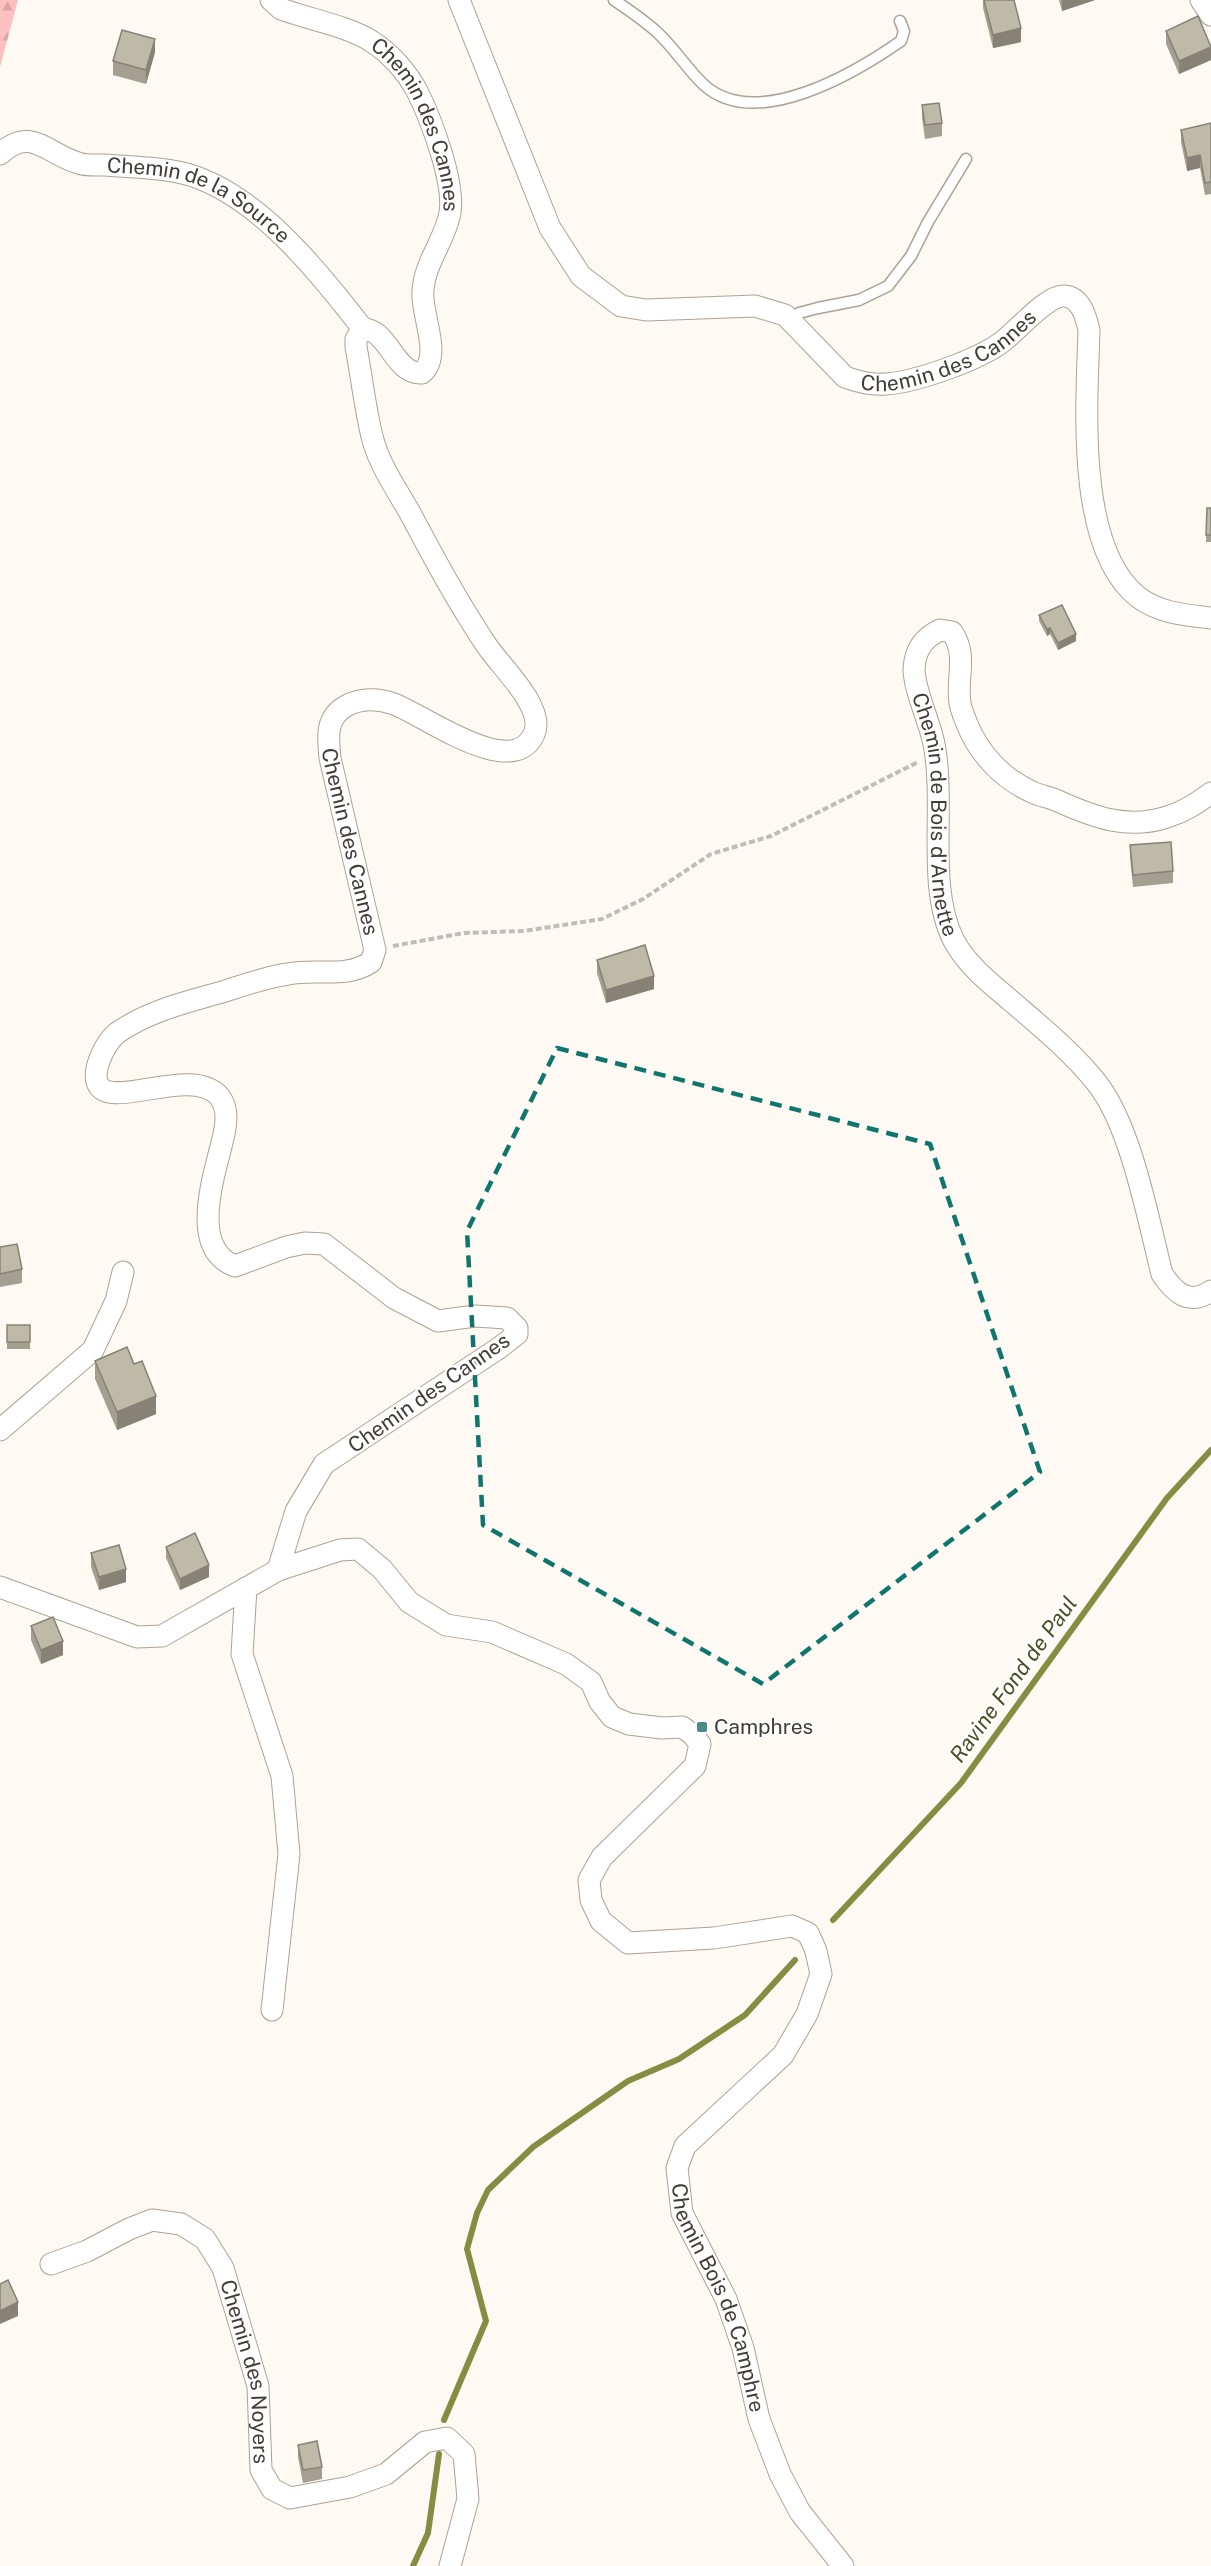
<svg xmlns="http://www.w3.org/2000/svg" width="1211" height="2566" viewBox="0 0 1211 2566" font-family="'Public Sans',sans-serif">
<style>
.forest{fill:url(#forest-firs)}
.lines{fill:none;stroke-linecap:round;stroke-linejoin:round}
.stream{stroke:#868c42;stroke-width:6}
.service-casing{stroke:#aea193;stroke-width:13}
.minor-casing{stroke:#aea193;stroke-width:23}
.path{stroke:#c1bcb6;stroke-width:4;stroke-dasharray:6 3;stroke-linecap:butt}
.service{stroke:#fff;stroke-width:10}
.minor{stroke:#fff;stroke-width:21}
.wall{fill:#a49f90}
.shaded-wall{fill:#868276}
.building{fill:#bfb9a8;stroke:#868276;stroke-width:1.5}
.marked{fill:none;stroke:#0f766e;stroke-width:4.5;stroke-dasharray:12 8;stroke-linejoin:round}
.poi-dot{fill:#478d86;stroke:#fff;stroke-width:2}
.labels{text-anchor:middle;stroke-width:4.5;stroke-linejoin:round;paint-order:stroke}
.street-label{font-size:21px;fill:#413c36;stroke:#fff}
.poi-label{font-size:21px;fill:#413c36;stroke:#fff;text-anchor:start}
.water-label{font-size:22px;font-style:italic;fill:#494f24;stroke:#fff}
</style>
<defs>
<pattern id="forest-firs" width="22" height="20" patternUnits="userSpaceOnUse" patternTransform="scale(1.5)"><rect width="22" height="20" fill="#fcc0be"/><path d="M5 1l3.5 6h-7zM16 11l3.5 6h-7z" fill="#d9a6a4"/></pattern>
</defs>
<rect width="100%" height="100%" fill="#fff9f3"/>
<polygon class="forest" points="0,0 18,0 0,67"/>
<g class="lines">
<g class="stream">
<polyline points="833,1920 961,1783 1167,1498 1211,1450"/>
<polyline points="444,2420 486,2321 467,2249 477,2213 488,2190 533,2147 628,2081 679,2059 745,2015 795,1960"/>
<polyline points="413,2566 428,2533 439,2454"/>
</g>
<g class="service-casing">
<g id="service">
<path d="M614,0C629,10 645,21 658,33C675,49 687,69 704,85C756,132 855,73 901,41L904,31L900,21"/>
<polyline points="789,319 799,313 818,308 859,300 888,286 911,256 928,222 966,159"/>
</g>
</g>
<g class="minor-casing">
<g id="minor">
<path id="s1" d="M271,0L281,9C308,19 347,26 371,41C389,52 407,72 417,91C431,119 455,182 450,213C445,240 425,262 423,290C420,313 443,355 422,373C394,375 389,329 363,329L356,339V347C362,378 365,410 373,440C380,466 397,490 410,513C434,558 458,603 487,646C501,667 546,708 534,734C513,782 424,715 394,704C378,698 360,698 346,706C325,718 328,738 330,758L375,950L371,962C345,979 317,968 288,974C266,977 244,985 222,992C187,1002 148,1011 117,1033C106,1042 93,1067 97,1082C107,1113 190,1064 219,1096C228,1107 227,1121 224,1134C216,1171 187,1248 235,1266L286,1247L305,1243L324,1244L394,1298L438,1321L475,1316L507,1318L517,1328V1334L499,1348L324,1464L296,1511L278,1570"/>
<path id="s2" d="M459,0L550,228L581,276L621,306L646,310L755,306L785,315L845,377C858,382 872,385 886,384C916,382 978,360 1002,342C1016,332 1047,295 1064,296C1081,297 1086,317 1089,330C1087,402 1075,547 1138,597C1159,613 1185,615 1211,618"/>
<polyline points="1201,0 1211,15"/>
<path id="s3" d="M0,154C31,125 47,154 78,163C86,166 97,165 105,165C129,167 155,167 178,172C252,187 319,272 363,329"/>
<path id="s4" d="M1211,793C1197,803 1184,812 1167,817C1128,830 1093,817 1058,801C1049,797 1040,796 1032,792C1003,779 979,754 967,724C965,718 961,710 960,703C956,678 968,655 952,632L940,630C923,638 915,650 914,669C914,689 930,723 934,744C946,806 926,887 954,941C967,965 990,983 1010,1000C1040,1026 1071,1051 1096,1082C1131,1125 1148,1219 1162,1274C1175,1293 1189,1306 1211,1291"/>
<polyline points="0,1430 93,1350 116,1301 123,1272"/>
<path id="s5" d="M0,1587L137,1637L162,1636L278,1570L340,1550L358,1549L382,1569L409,1602L446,1625L492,1632L566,1664L591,1682L600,1702L612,1717L629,1724L662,1728L682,1727L692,1734L700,1744L695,1766L602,1857L589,1880L591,1900L601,1921L628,1943L714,1938L792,1926L808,1933L816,1951L821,1974L807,2014L783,2055L685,2146L677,2168L682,2213L726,2299L743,2348L759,2419L780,2474L800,2512L843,2566"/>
<polyline points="246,1588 242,1654 282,1776 289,1854 272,2010"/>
<path id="s6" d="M51,2264L87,2251L129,2229L152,2220L181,2224L205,2239L223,2268L258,2386L261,2470L272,2489L290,2498L350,2487L386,2474L425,2442L447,2438L464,2454L468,2499L450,2566"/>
</g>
</g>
<polyline class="path" points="393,946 464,933 524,931 602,919 643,899 711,854 771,836 918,762"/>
<use href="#service" class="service"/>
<use href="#minor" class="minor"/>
</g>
<g class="wall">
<polygon points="983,0 1014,0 1021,42 993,48 983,8"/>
<polygon points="1059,0 1095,0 1062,11"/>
<polygon points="1166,31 1211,46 1211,60 1179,74 1166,44"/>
<polygon points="155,52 146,84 113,75 113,61"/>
<polygon points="922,105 942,123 942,136 925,139 922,118"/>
<polygon points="1211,123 1211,194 1205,195 1200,168 1187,171 1181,142 1181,130"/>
<polygon points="1207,508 1211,508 1211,542 1206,542"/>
<polygon points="1039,615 1076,641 1058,650 1050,634 1047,636 1039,621"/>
<polygon points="1130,845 1173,871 1173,883 1133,887 1130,857"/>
<polygon points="597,960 654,989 606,1003 597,973"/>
<polygon points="0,1247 22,1269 22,1283 0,1287"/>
<rect x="7" y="1325" width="23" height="24"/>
<polygon points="95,1361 134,1364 156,1414 117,1430 95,1379"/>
<polygon points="166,1547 209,1577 180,1590 166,1558"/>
<polygon points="91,1553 126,1582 99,1590 91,1567"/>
<polygon points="31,1626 63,1655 41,1664 31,1640"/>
<polygon points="298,2445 322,2467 322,2479 303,2483 298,2457"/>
</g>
<g class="shaded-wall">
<polygon points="1062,0 1095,0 1062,11"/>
<polygon points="1021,28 1021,42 993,48 993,35"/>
<polygon points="155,39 155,52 146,84 146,70"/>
<polygon points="1211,47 1211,60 1179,74 1179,61"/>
<polygon points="1200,155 1200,168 1187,171 1187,158"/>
<polygon points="1050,628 1050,634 1047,636 1047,629"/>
<polygon points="1076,634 1076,641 1058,650 1058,643"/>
<polygon points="654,976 654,989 606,1003 606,990"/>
<polygon points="156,1396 156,1414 117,1430 117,1412"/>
<polygon points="209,1565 209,1577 180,1590 180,1579"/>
<polygon points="126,1569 126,1582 99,1590 99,1577"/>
<polygon points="63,1641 63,1655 41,1664 41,1650"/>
<polygon points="18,2302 18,2316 0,2324 0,2311"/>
</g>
<g class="building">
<polygon points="984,0 1014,0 1021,28 993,35"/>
<polygon points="1198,16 1211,47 1179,61 1166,31"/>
<polygon points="122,30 155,39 146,70 113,61"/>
<polygon points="939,103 942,123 925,125 922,105"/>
<polygon points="1211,123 1211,182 1205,183 1200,155 1187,158 1181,130"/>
<polygon points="1207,508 1211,508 1211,535 1206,535"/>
<polygon points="1062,605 1076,634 1058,643 1050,628 1047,629 1039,615"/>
<polygon points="1171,842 1173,871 1133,875 1130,845"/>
<polygon points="645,945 654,976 606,990 597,960"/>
<polygon points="17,1244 22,1269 0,1274 0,1247"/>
<rect x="7" y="1325" width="23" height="17"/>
<polygon points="127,1347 134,1364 142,1361 156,1396 117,1412 95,1361"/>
<polygon points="195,1533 209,1565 180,1579 166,1547"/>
<polygon points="119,1545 126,1569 99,1577 91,1553"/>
<polygon points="53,1617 63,1641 41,1650 31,1626"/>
<polygon points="8,2280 18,2302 0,2311 0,2284"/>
<polygon points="317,2441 322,2467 303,2470 298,2445"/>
</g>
<path class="marked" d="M557,1048L930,1144L1040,1472L763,1684L483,1525L467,1231Z"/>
<rect class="poi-dot" x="696" y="1721" width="12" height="12" rx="3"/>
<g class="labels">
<g class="street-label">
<text dy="7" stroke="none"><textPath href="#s1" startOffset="208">Chemin des Cannes</textPath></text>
<text dy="7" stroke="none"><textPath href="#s3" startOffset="216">Chemin de la Source</textPath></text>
<text dy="7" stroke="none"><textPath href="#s2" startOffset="717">Chemin des Cannes</textPath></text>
<text dy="7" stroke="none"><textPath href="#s4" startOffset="592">Chemin de Bois d'Arnette</textPath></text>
<text dy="7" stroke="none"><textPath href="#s1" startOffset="1356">Chemin des Cannes</textPath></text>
<text transform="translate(429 1393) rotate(-35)" y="7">Chemin des Cannes</text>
<text dy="7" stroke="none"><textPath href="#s5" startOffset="1668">Chemin Bois de Camphre</textPath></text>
<text dy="7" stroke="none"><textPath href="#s6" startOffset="309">Chemin des Noyers</textPath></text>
</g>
<g class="poi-label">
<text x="714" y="1734">Camphres</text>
</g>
<g class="water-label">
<text transform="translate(1013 1679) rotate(-54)" y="8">Ravine Fond de Paul</text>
</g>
</g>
</svg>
